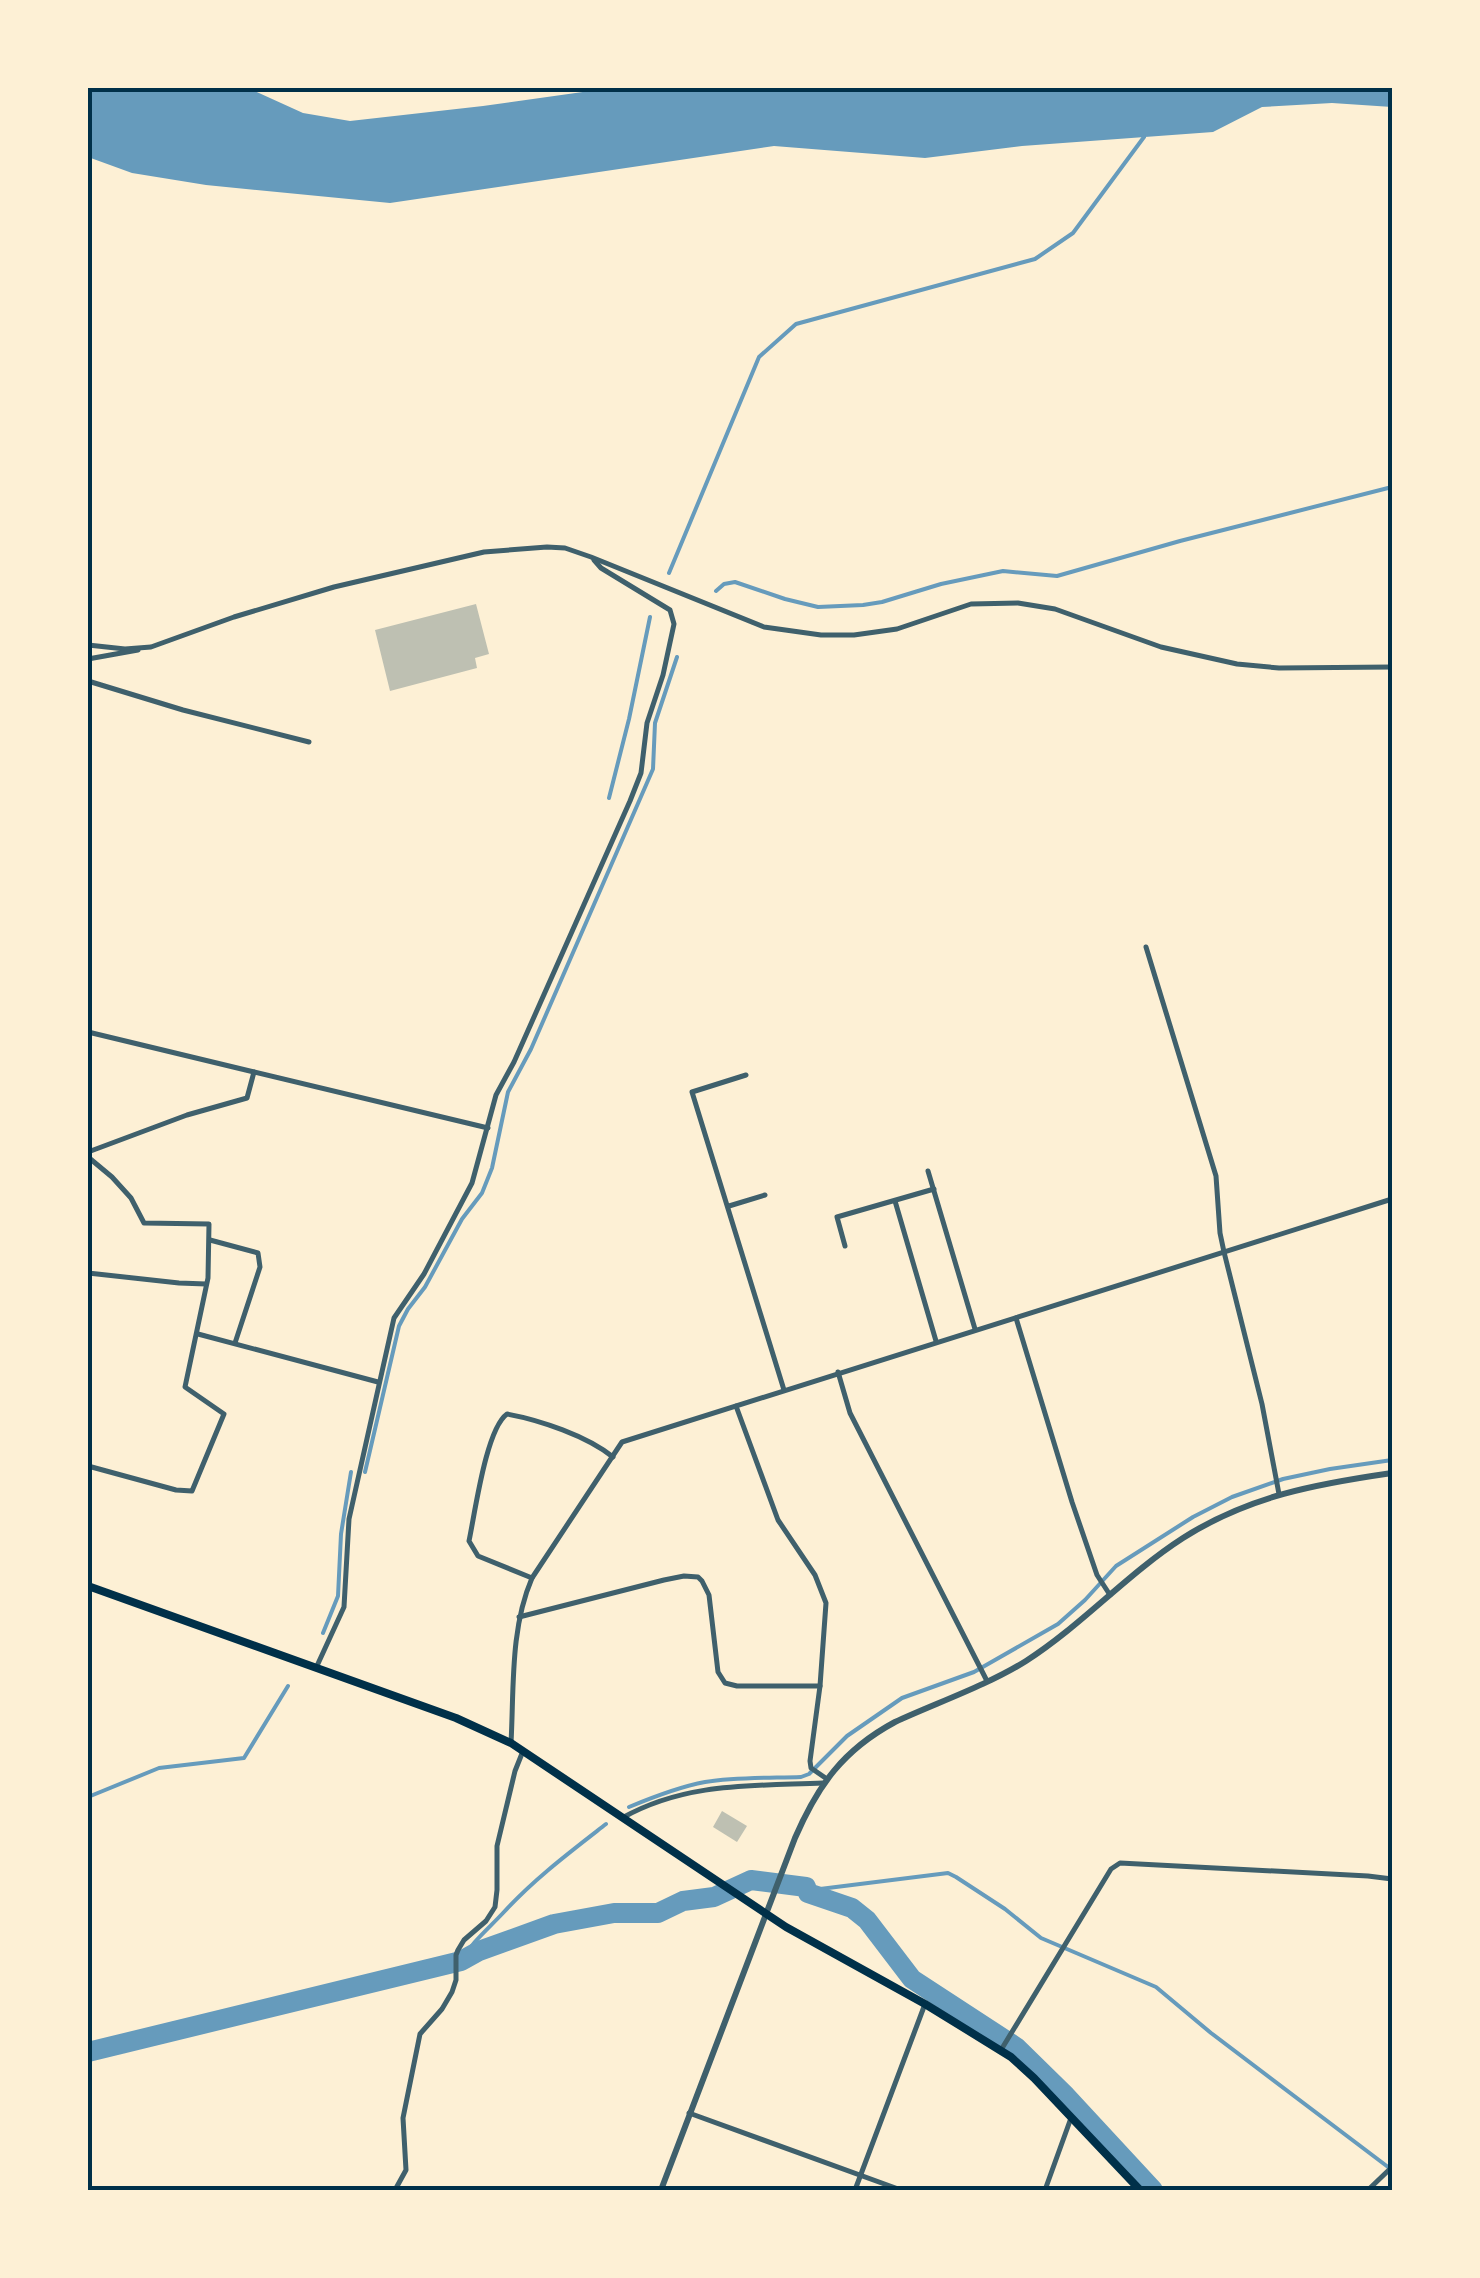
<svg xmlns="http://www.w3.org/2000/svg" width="1480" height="2278" viewBox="0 0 1480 2278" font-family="'Space Grotesk',sans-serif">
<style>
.water{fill:#669bbc}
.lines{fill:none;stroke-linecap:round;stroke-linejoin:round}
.stream{stroke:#669bbc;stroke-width:4}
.river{stroke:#669bbc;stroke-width:20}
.building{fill:#bec0b2}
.minor{stroke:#3f606c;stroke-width:5}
.tertiary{stroke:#3f606c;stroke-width:6}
.secondary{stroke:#003049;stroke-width:8}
.neatline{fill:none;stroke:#003049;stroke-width:4}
</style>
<rect width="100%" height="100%" fill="#fdf0d5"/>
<polygon class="water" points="88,88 248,88 303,113 350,121 483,106 611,88 1392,88 1392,107 1332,103 1262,107 1213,132 1022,146 925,158 774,146 390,203 206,185 132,173 88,157"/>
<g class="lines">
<g class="stream">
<polyline points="669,573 759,357 796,324 1035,259 1073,233 1144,137"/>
<polyline points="716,591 724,584 735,582 785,599 818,607 863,605 882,602 941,584 1003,571 1057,576 1180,541 1392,487"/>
<polyline points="609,798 629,719 650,617"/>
<polyline points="365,1472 399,1326 408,1309 425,1287 462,1219 482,1193 492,1168 508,1092 531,1049 653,769 655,723 677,657"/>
<polyline points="323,1633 338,1596 341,1534 351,1472"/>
<polyline points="88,1797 159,1768 244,1758 288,1686"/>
<path d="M629,1807C653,1797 678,1787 705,1782C736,1777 769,1778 801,1777L809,1774L847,1736L902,1698L974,1672L1058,1624L1085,1600L1116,1566L1193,1517L1232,1497L1283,1479L1330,1469L1392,1460"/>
<polyline points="806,1887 820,1889 948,1873 956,1877 1005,1909 1041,1938 1156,1987 1211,2033 1392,2170"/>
<path d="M461,1961C472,1942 488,1929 503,1913C534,1879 570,1852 606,1824"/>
</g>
<polyline class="river" points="88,2052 461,1961 479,1951 554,1924 614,1913 658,1913 683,1901 714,1897 751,1880 806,1887 808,1893 852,1908 867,1920 912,1979 1016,2047 1066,2096 1153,2190"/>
</g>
<g class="building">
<polygon points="476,604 489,654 475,658 477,668 390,691 375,630"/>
<polygon points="722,1811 747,1826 737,1842 713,1827"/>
</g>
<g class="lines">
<g class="minor">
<polyline points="88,645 125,649 151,647 234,617 334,587 484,552 547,547 565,548 591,557 764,627 821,635 854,635 897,629 971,604 1018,603 1055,609 1161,647 1237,664 1279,668 1392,667"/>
<polyline points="88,659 138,650"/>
<polyline points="88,681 183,710 309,742"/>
<polyline points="1146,947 1216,1176 1220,1233 1224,1252 1262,1404 1279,1494"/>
<polyline points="88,1032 254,1072"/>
<polyline points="746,1075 692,1092 784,1390"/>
<polyline points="88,1152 187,1115 247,1098 254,1072 488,1128"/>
<polyline points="88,1157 112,1177 131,1198 144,1223 209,1224 208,1278 185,1387 224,1414 192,1491 176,1490 88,1466"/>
<polyline points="928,1171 975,1329"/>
<polyline points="895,1201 936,1341"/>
<polyline points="729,1206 765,1195"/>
<polyline points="210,1240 258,1253 260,1267 235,1343"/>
<polyline points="845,1246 837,1217 934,1189"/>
<polyline points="88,1273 179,1283 206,1284"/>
<polyline points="1016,1318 1072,1502 1097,1575 1110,1595"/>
<polyline points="198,1334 378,1382"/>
<polyline points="838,1372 850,1413 987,1681"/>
<polyline points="736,1406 778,1520 815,1575 826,1603 820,1686 810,1761 811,1768 827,1779"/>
<path d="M532,1578L478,1556L469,1541C475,1513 486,1429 507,1414C540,1420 587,1436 613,1457"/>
<polyline points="519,1617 664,1580 684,1576 698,1577 702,1581 709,1595 718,1672 725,1683 737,1686 820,1686"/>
<polyline points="316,1668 344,1607 349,1519 394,1318 424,1274 472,1183 496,1095 514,1062 630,801 641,773 647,723 663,675 674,624 670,610 601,568 594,560"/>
<path d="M511,1743C514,1689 510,1629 532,1578L622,1442L1392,1199"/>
<path d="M622,1818C686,1782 752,1786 823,1783"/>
<polyline points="1001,2050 1111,1869 1120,1863 1368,1876 1392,1879"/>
<polyline points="689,2113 901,2190"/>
<polyline points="395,2190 406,2170 403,2118 420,2034 442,2009 452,1992 456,1980 456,1955 458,1950 464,1940 486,1921 495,1907 497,1890 497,1846 515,1771 523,1751"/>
<polyline points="855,2190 925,2004"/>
<polyline points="1045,2190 1071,2118"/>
<polyline points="1368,2190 1392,2167"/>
</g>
<path class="tertiary" d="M661,2190L795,1838C818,1785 843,1750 895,1722C936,1703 988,1685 1026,1661C1082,1625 1127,1574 1183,1538C1249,1496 1316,1484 1392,1473"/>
<polyline class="secondary" points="88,1586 456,1718 511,1743 786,1927 925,2004 1011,2057 1034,2078 1140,2190"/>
</g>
<rect width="1480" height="2278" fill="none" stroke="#fdf0d5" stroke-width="180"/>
<rect x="90" y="90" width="1300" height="2098" class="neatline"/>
</svg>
